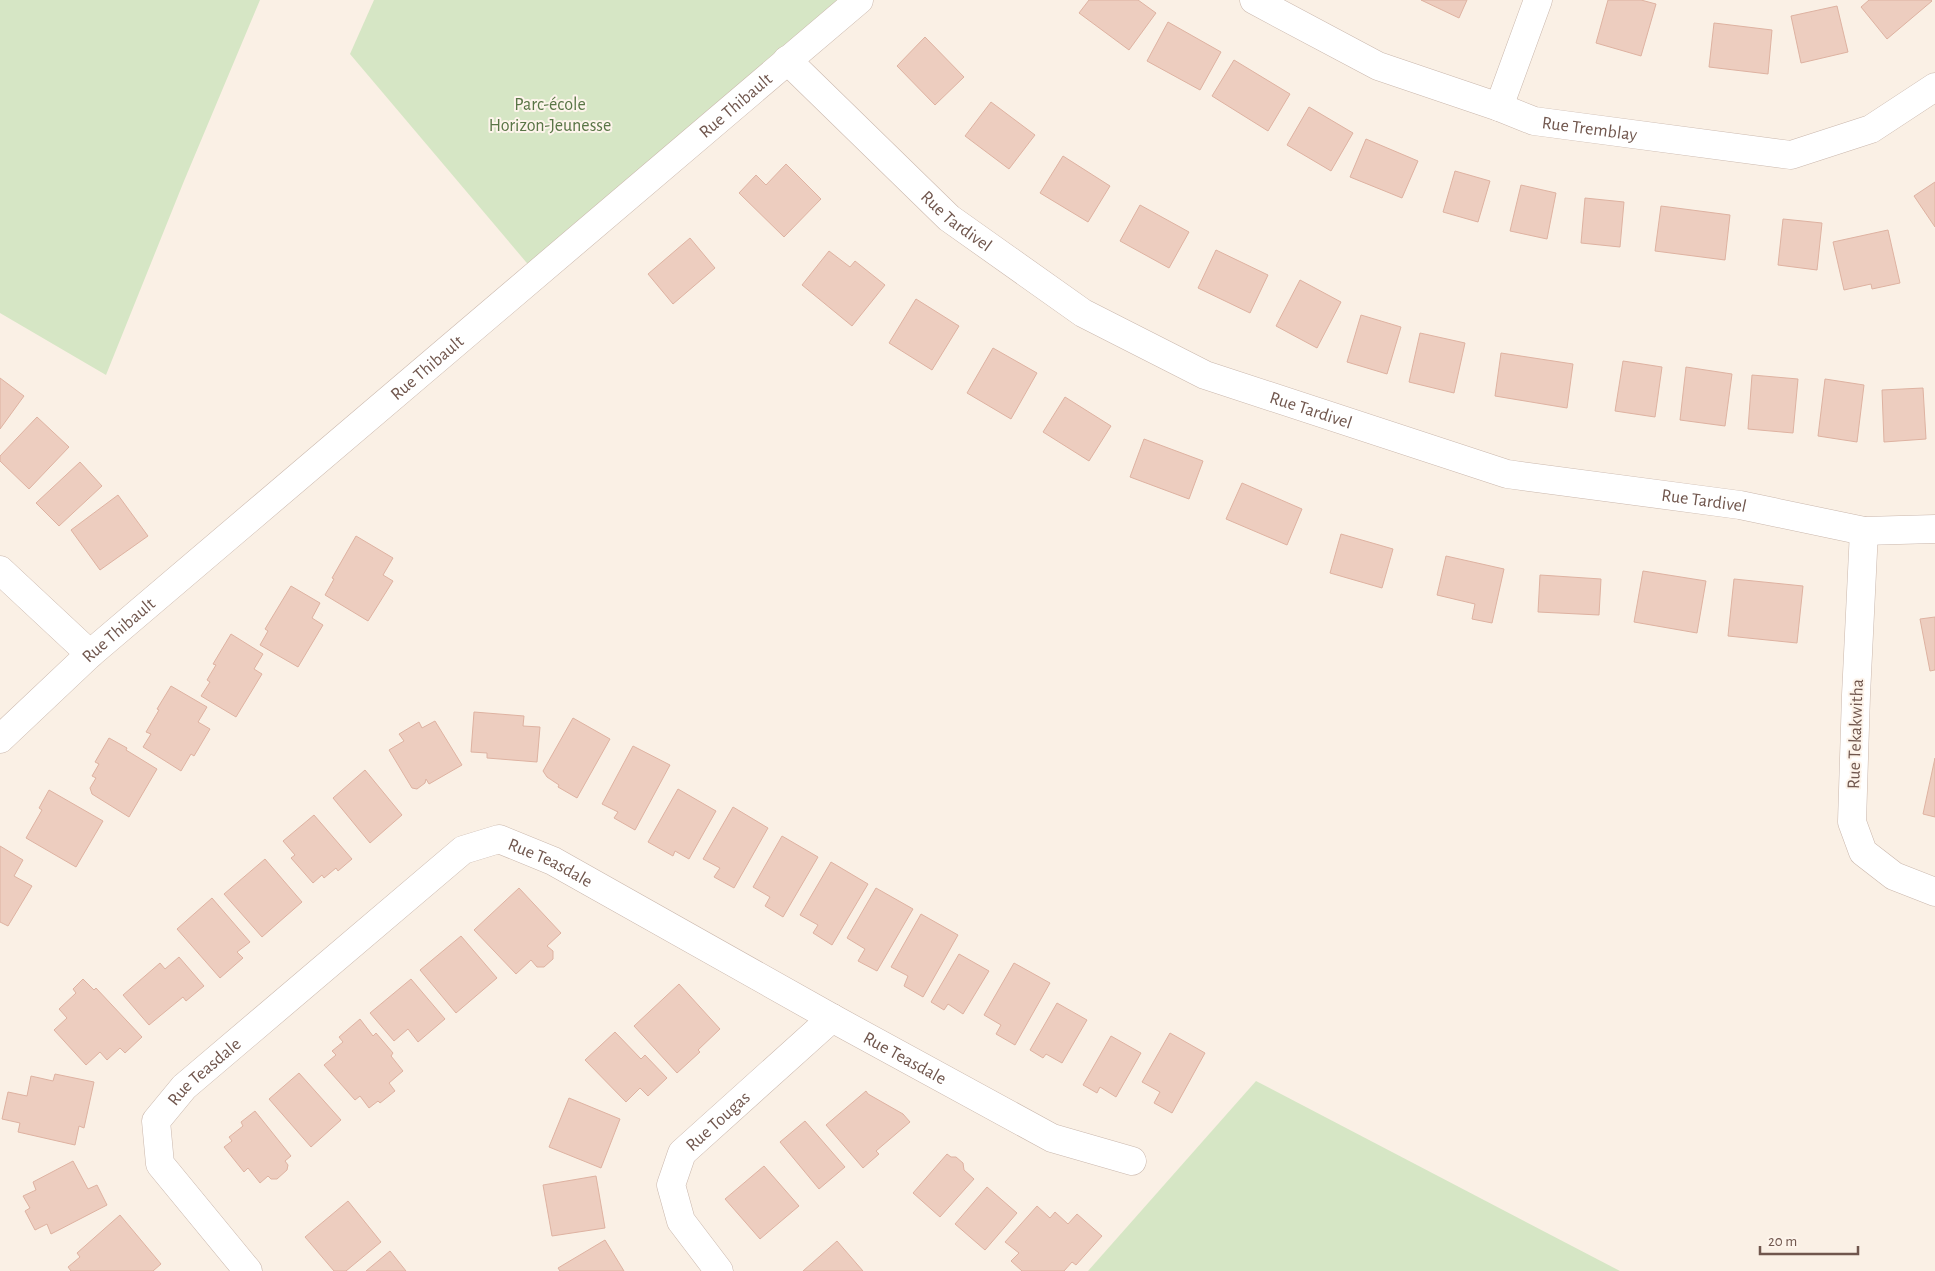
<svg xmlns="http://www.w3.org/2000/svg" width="1935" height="1271" viewBox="0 0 1935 1271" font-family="'Alegreya Sans',sans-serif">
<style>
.green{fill:#d6e6c5}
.building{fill:#edcdbf;stroke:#deb2a1}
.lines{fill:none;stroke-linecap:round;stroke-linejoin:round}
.street-casing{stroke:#cab7ac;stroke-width:29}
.street{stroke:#fff;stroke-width:28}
.labels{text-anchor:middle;stroke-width:4;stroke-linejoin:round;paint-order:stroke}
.park-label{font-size:18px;fill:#597546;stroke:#fdf4eb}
.street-label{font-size:18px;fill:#70564d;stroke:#fdf4eb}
</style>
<rect width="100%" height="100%" fill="#faf0e5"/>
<g class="green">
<polygon points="0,0 260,0 184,181 106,375 0,313"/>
<polygon points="374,0 859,0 537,275 350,54"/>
<polygon points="1256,1081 1620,1271 1088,1271"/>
</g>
<g class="building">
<polygon points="1089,0 1138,0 1156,13 1129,50 1079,13"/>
<polygon points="1421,0 1467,0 1459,18"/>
<polygon points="1608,0 1641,0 1656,4 1641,56 1596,43"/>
<polygon points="1869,0 1931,0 1932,1 1887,39 1861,7"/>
<polygon points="1837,6 1848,52 1801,63 1791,16"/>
<polygon points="1168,22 1221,52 1200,90 1147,61"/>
<polygon points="1714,23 1772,30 1768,74 1709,67"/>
<polygon points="925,37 964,77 935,105 897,66"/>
<polygon points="1234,60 1290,94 1268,131 1212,96"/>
<polygon points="991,102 1035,135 1009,169 965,136"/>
<polygon points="1309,107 1353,133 1331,171 1287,145"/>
<polygon points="1366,139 1418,161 1402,198 1350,177"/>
<polygon points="1063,156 1110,186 1088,222 1040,193"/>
<polygon points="786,164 821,199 784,237 739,193 756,175 766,185"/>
<polygon points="1455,171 1490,181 1478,222 1443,212"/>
<polygon points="1935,182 1935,227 1914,196"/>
<polygon points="1521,185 1556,193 1547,239 1510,231"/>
<polygon points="1585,198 1624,202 1620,247 1581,243"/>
<polygon points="1140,205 1189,232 1169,268 1120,241"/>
<polygon points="1661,206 1730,215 1725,260 1655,251"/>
<polygon points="1783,219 1822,223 1817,270 1778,265"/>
<polygon points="1888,230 1900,283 1872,289 1871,284 1844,290 1833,242"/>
<polygon points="690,238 715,268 673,304 648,274"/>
<polygon points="1216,250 1268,275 1250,313 1198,288"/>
<polygon points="829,251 850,267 855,261 885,285 852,326 802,285"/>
<polygon points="1300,280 1341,302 1317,348 1276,326"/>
<polygon points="916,299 959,326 932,370 889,343"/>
<polygon points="1361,315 1401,327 1387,374 1347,362"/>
<polygon points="1420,333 1465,343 1454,393 1409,382"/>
<polygon points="993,348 1037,373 1011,419 967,393"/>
<polygon points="1501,353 1573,364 1567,408 1495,396"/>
<polygon points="1623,361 1662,367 1655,417 1615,411"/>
<polygon points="1686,367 1732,374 1725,426 1680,420"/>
<polygon points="1752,375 1798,379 1793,433 1748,429"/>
<polygon points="0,378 24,396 0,429"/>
<polygon points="1825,379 1864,385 1857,442 1818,436"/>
<polygon points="1923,388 1926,439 1884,442 1882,390"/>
<polygon points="1065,397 1111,426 1089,461 1043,432"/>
<polygon points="37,417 69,447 29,489 0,461 0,456"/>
<polygon points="1144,439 1203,461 1189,499 1130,477"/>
<polygon points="80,462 102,486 59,526 36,503"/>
<polygon points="1242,483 1302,509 1287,545 1226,519"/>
<polygon points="118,495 148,536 100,570 71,530"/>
<polygon points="1341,534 1393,549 1382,588 1330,573"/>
<polygon points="356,536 393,558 383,575 393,581 368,621 325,595 334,579 332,578"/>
<polygon points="1446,556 1504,569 1492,623 1472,619 1475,604 1437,595"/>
<polygon points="1643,571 1706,581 1697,633 1634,622"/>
<polygon points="1540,575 1601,579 1599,615 1538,612"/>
<polygon points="1734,579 1803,586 1797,643 1728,636"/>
<polygon points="291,586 320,603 312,618 323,625 298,667 260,645 268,631 265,629"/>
<polygon points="1935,617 1935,670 1930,671 1920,619"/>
<polygon points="231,634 263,654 254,669 262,674 236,717 201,696 210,682 207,680 216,665 213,664"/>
<polygon points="171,686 207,707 198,722 210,729 194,756 191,754 181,771 143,747 151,734 146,732 159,710 157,709"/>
<polygon points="474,712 524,716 523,726 540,727 537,762 487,758 487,753 471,752"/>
<polygon points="573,718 610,739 577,798 558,787 559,785 547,777 543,771"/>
<polygon points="435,721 462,765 429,784 426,779 425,783 417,789 412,788 389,750 404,741 399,734 419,722 422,728"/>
<polygon points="109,738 127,748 126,750 157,769 129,817 92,794 90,788 96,778 92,776 99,764 95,762"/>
<polygon points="633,746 670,765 635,830 614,818 618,812 602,804"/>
<polygon points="1935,758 1935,817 1923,814"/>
<polygon points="365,770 402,815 370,843 333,798"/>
<polygon points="678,789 716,811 689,859 675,851 673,856 648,842"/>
<polygon points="49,790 103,821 76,867 26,838 42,810 39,808"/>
<polygon points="733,807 768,828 734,888 714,877 720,868 703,859"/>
<polygon points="314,815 352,859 338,871 336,868 324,878 322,875 313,883 291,858 295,855 283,841"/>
<polygon points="782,836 818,857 783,917 765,906 770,897 753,887"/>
<polygon points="0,846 23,860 14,876 32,886 8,926 0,922"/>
<polygon points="265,859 302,902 262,937 224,894"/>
<polygon points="831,862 868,884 832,945 813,933 818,925 800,915"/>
<polygon points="519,888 561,933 547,946 553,951 553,959 544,967 537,967 531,960 516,974 474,930"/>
<polygon points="876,888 913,909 877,971 858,961 865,949 847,938"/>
<polygon points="212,898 250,942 237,952 243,958 220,978 177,929"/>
<polygon points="921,914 958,935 923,997 904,986 908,976 891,967"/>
<polygon points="461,936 497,978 456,1013 420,970"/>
<polygon points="959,954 989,971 963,1014 948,1004 944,1010 931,1002"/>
<polygon points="179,957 204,986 186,1001 183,997 149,1025 123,995 160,963 165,969"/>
<polygon points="1014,963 1050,983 1015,1045 996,1034 1001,1025 984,1015"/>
<polygon points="83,979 94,990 96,988 142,1037 125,1053 120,1048 107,1060 100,1052 86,1065 54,1030 67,1018 59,1009 76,993 73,989"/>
<polygon points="411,979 445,1019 418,1042 408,1029 394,1041 370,1013"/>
<polygon points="679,984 720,1029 698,1050 700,1052 677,1073 634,1026"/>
<polygon points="1057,1003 1087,1020 1062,1063 1046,1054 1043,1058 1030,1050"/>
<polygon points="360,1019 373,1036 376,1033 393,1053 391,1056 403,1071 389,1083 395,1091 380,1103 378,1101 369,1108 360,1096 355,1100 324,1065 336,1055 332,1051 343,1042 339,1037"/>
<polygon points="615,1032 641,1059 645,1055 667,1078 648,1096 640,1088 626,1102 585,1060"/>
<polygon points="1170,1033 1205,1053 1172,1113 1154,1103 1160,1092 1142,1082"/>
<polygon points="1111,1036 1141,1053 1116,1097 1100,1087 1097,1093 1083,1085"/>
<polygon points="299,1073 341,1120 311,1147 269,1099"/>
<polygon points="55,1074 94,1082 84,1128 79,1126 75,1145 18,1132 20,1123 2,1119 8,1092 27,1096 31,1076 53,1081"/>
<polygon points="866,1091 868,1094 903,1114 910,1122 876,1151 879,1154 863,1168 826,1125"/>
<polygon points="569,1098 620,1119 601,1168 549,1147"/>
<polygon points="255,1111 291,1156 285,1161 288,1165 287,1170 277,1179 271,1179 268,1176 260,1183 248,1168 244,1172 224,1147 232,1141 229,1137 243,1126 241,1122"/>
<polygon points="805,1121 845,1167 819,1189 780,1142"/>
<polygon points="947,1154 951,1157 956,1157 963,1163 964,1170 974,1179 940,1217 913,1193"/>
<polygon points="73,1161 88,1189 97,1185 107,1205 51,1234 47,1224 35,1230 25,1211 30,1208 23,1196 36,1190 33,1182"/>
<polygon points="764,1166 799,1206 760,1239 725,1199"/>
<polygon points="596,1176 605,1228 552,1236 543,1185"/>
<polygon points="987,1187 1017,1213 985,1250 955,1224"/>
<polygon points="348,1201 381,1242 346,1271 334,1271 305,1237"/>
<polygon points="1037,1206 1050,1218 1055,1212 1068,1224 1077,1214 1102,1236 1076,1265 1072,1262 1064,1271 1022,1271 1011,1261 1019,1253 1005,1242"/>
<polygon points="120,1215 161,1264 153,1271 71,1271 68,1267 80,1257 77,1253"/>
<polygon points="605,1240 624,1271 560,1271 558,1268"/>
<polygon points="837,1241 863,1271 803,1271"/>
<polygon points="390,1251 406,1271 366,1271"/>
</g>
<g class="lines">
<g class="street-casing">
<g id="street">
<path id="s1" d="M1254,0L1378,66L1499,107L1534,121L1791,155L1871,129L1935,87"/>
<path id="s2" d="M787,60L949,218L1083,313L1205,375L1507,474L1740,505L1864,531L1935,529"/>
<polyline points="1499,107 1538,0"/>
<polyline points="1864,531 1856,695 1852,822 1863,852 1894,876 1935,892"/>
<polyline points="0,570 90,654"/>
<path id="s3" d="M0,739L90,654L859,0"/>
<path id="s4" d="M248,1271L160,1164L156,1121L184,1087L463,850L499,839L553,861L832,1018L1052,1138L1132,1161"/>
<path id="s5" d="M719,1271L681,1221L671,1185L682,1153L832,1018"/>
</g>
</g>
<use href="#street" class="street"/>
</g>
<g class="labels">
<g class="park-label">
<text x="550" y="110">Parc-école<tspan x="550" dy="21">Horizon-Jeunesse</tspan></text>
</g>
<g class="street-label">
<text dy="6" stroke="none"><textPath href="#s3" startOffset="971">Rue Thibault</textPath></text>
<text dy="6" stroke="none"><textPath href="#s1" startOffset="362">Rue Tremblay</textPath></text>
<text dy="6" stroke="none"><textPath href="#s2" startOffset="234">Rue Tardivel</textPath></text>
<text dy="6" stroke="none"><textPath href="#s3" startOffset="566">Rue Thibault</textPath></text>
<text dy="6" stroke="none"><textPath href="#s2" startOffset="639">Rue Tardivel</textPath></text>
<text dy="6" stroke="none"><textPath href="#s2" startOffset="1044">Rue Tardivel</textPath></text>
<text dy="6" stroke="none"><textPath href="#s3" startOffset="161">Rue Thibault</textPath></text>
<text transform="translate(1855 734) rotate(-88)" y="6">Rue Tekakwitha</text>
<text dy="6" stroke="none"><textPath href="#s4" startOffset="686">Rue Teasdale</textPath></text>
<text dy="6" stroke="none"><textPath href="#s4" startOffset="1091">Rue Teasdale</textPath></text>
<text dy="6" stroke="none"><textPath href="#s4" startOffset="251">Rue Teasdale</textPath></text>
<text dy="6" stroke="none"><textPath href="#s5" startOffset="182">Rue Tougas</textPath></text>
</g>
</g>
<path d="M1760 1246v8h98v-8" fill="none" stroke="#70564d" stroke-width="2.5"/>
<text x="1768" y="1246" font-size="15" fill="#70564d" stroke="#fdf4eb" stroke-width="4" paint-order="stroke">20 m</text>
</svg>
